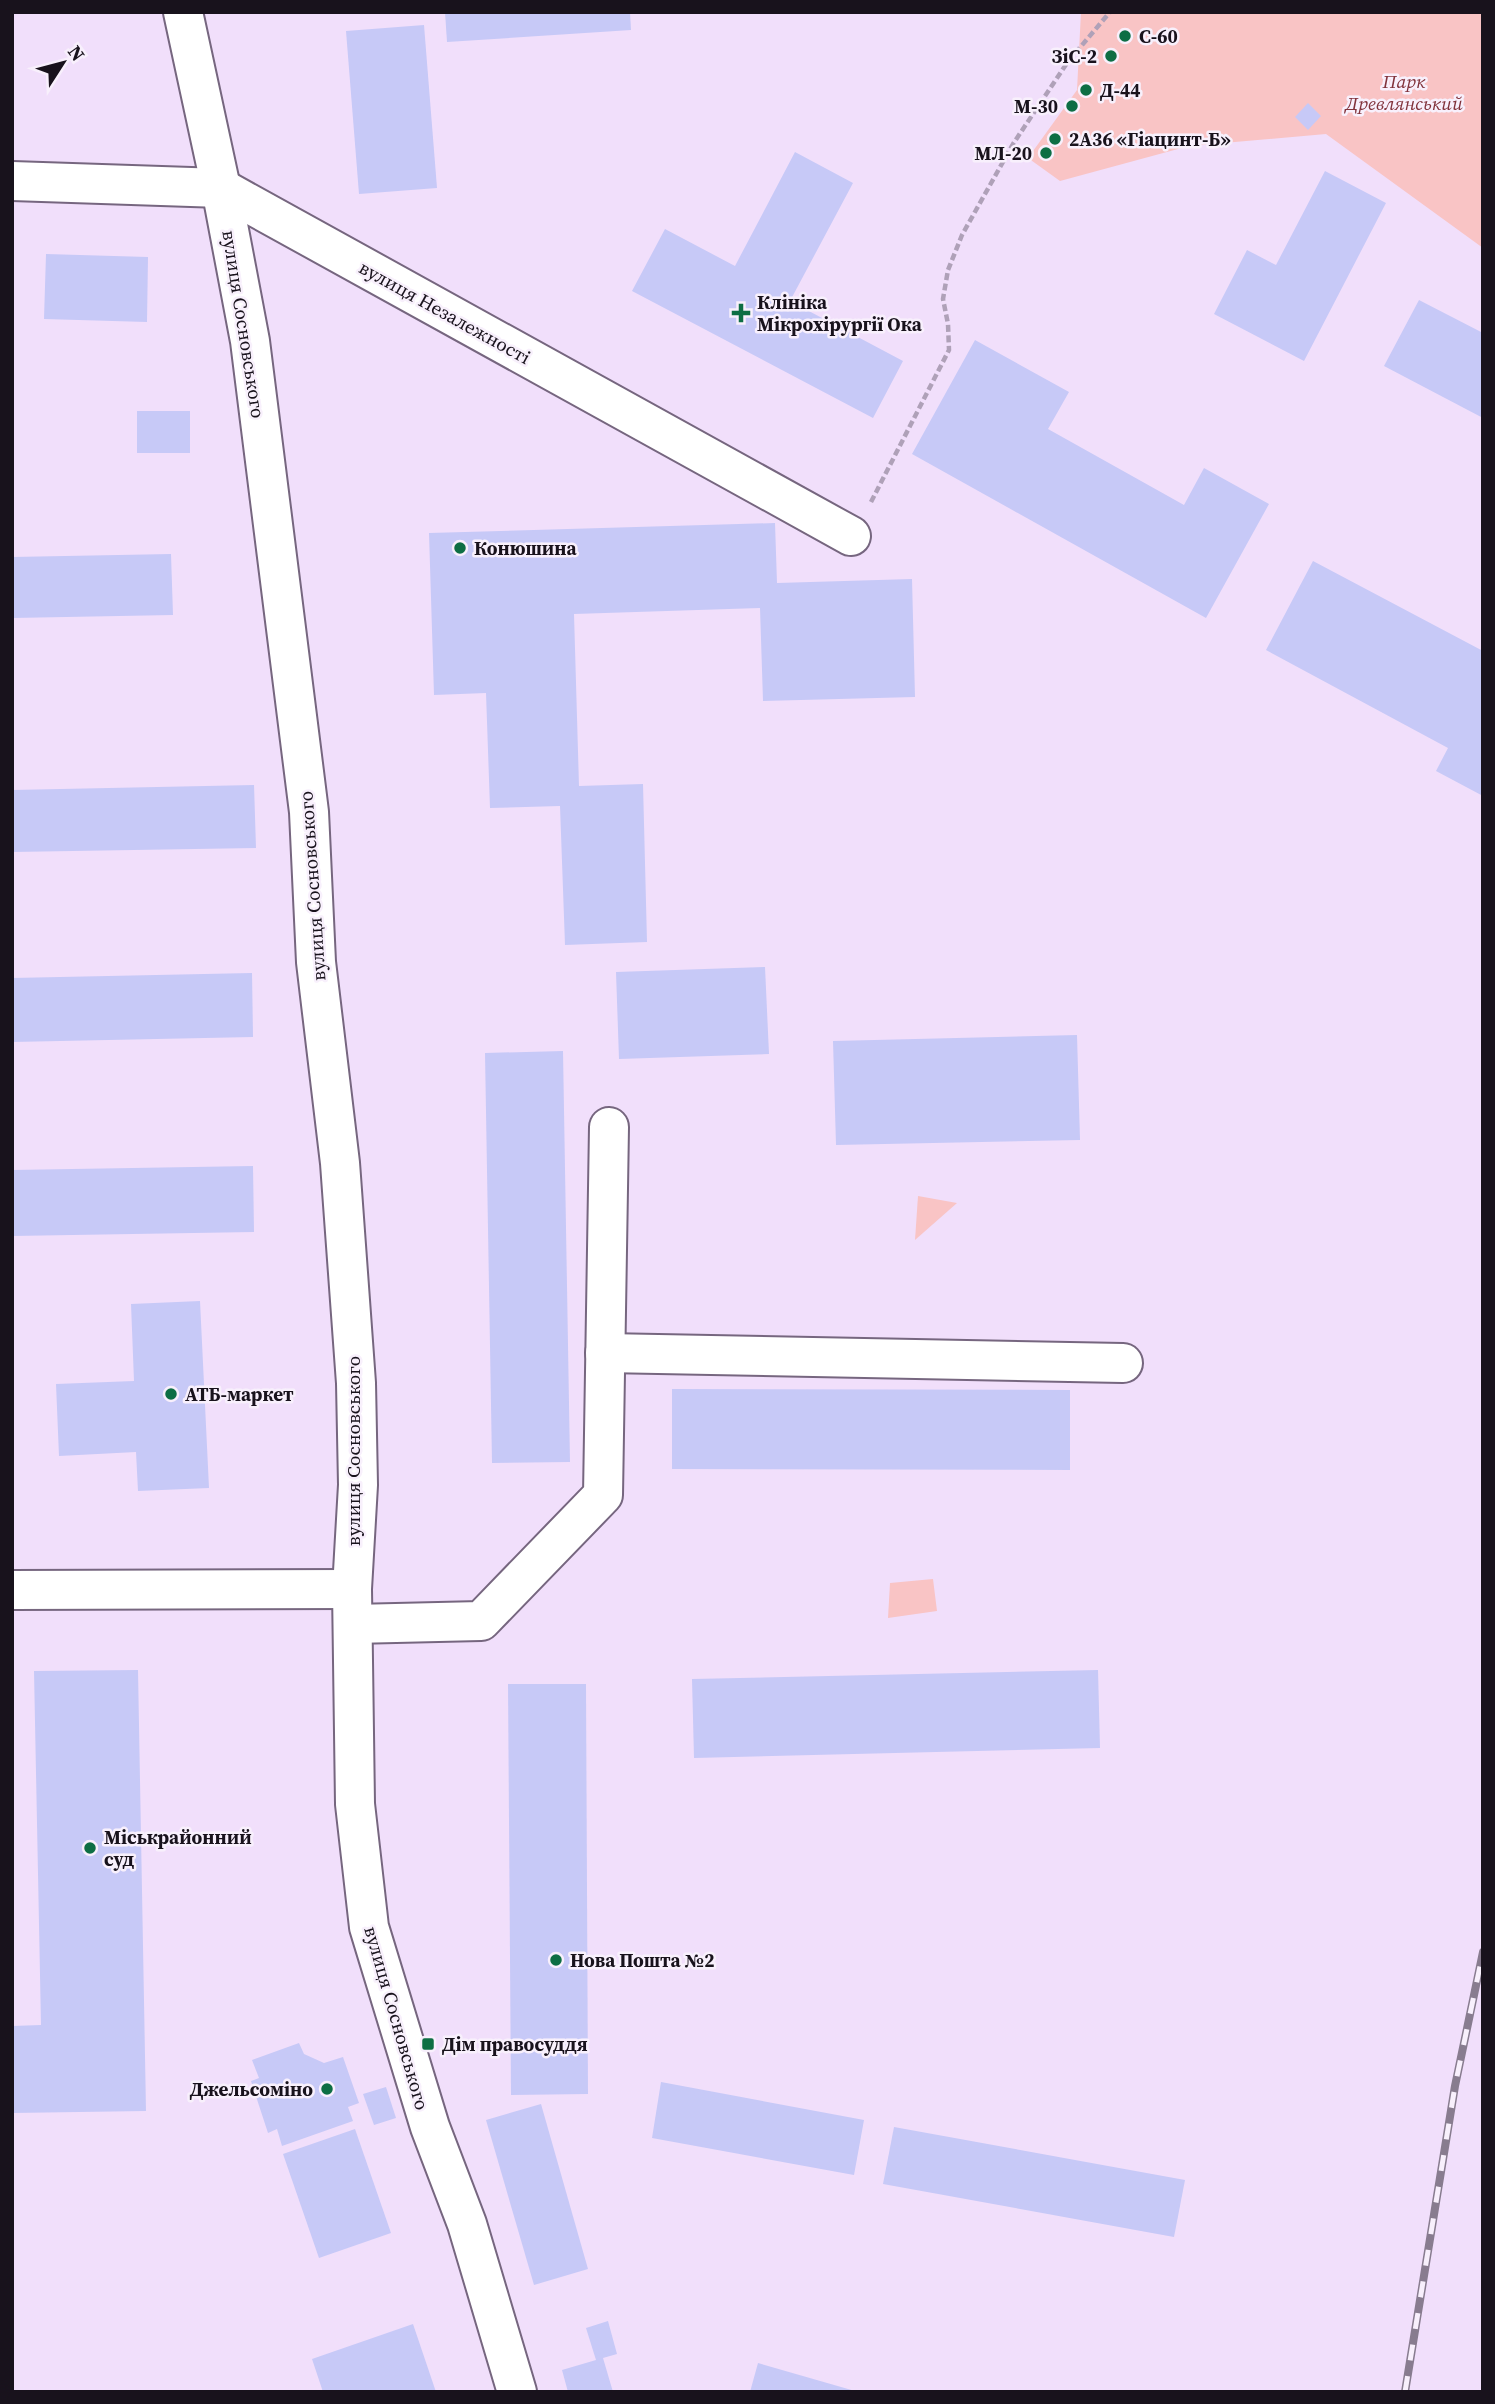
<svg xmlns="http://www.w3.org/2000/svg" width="1495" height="2404" viewBox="0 0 1495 2404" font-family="'Source Serif 4',serif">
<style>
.green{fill:#f9c4c5}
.building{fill:#c7c9f7}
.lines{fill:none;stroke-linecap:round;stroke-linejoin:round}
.minor-casing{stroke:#76667f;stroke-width:42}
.path{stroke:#afa1b8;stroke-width:4.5;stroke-dasharray:7 3.5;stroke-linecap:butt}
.minor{stroke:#fff;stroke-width:38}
.rail-casing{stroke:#887c8f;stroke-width:8}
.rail{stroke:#f8f0fc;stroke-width:5;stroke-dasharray:16;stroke-linecap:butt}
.poi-dot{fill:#0d6e44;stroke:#f8f0fc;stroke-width:2.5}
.labels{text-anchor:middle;stroke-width:5;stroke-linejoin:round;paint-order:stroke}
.poi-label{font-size:19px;font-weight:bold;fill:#18121c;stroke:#f8f0fc;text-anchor:start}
.park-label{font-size:19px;font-style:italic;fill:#81323b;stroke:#f8f0fc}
.street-label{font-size:19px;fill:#18121c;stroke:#f8f0fc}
</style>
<rect width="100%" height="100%" fill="#f1dffb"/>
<g class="green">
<polygon points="1081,12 1483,12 1483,248 1326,134 1189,146 1060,181 1028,158 1077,90"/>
<polygon points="918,1196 957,1203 915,1240"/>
<polygon points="933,1579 937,1611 888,1618 890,1583"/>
</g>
<g class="building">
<polygon points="445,12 630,12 631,30 447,42"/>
<polygon points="424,25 437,188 359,194 346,31"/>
<polygon points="1308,103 1321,116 1308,130 1295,117"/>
<polygon points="795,152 853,183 790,301 903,361 873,418 632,291 665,229 735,266"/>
<polygon points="1325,171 1386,203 1304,361 1214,314 1247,250 1276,265"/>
<polygon points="46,254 148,257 147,322 44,319"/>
<polygon points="1419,300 1483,333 1483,418 1384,366"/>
<polygon points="975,340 1069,392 1048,429 1184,505 1204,468 1269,504 1206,618 912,454"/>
<rect x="137" y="411" width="53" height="42"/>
<polygon points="775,523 777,583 912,579 915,697 763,701 760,608 574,614 579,786 643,784 647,942 565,945 560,806 490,808 486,693 434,695 429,533"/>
<polygon points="171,554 173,615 12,618 12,557"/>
<polygon points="1313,561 1483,651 1483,796 1436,771 1448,748 1266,650"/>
<polygon points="254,785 256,848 12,852 12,790"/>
<polygon points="765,967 769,1054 619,1059 616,972"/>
<polygon points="252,973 253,1037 12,1042 12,978"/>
<polygon points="1077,1035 1080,1140 836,1145 833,1041"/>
<polygon points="563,1051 570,1462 492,1463 485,1053"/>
<polygon points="253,1166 254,1232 12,1236 12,1170"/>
<polygon points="200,1301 209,1488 138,1491 136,1452 59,1456 56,1384 134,1381 131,1304"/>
<polygon points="672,1389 1070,1390 1070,1470 672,1469"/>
<polygon points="138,1670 146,2111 12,2113 12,2026 41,2025 34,1671"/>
<polygon points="1098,1670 1100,1748 694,1758 692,1679"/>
<polygon points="508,1684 586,1684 588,2094 511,2095"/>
<polygon points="299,2043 304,2054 324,2063 343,2057 359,2103 348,2107 353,2121 282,2146 277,2129 268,2133 251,2081 259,2078 252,2060"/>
<polygon points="661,2082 864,2120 854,2175 652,2138"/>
<polygon points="386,2087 396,2118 374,2125 363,2094"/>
<polygon points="541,2104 588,2269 534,2285 486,2120"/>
<polygon points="894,2127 1185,2180 1174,2237 883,2184"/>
<polygon points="355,2129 391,2233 319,2258 283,2154"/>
<polygon points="608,2321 617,2354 603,2358 613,2392 568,2392 562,2370 596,2360 586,2328"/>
<polygon points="413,2324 436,2392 344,2392 344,2390 323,2392 312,2359"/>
<polygon points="758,2363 855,2391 855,2392 750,2392"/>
</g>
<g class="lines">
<g class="minor-casing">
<g id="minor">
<polyline points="183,12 221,188 250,341 309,812 316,962 340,1163 356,1383 358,1485 352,1589 355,1804 369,1927 430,2127 467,2224 517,2392"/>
<polyline points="12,181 221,188 851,536"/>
<polyline points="605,1353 1123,1363"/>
<polyline points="12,1590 352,1589"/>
<polyline points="353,1624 481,1621 603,1495 609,1127"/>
</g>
</g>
<polyline class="path" points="871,502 949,350 948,324 943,299 948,270 962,235 1013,144 1067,63 1110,12"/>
<use href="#minor" class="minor"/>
<g class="rail-casing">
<polyline id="rail" points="1405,2392 1455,2086 1483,1952"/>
</g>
<use href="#rail" class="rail"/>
</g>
<g class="poi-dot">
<circle cx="1125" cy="36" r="7"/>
<circle cx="1111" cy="56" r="7"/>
<circle cx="1086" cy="90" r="7"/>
<circle cx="1072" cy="106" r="7"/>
<circle cx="1055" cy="139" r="7"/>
<circle cx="1046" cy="153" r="7"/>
<path d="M737.5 302.5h7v7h7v7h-7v7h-7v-7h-7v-7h7z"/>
<circle cx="460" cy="548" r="7"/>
<circle cx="171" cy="1394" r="7"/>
<circle cx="90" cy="1848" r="7"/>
<circle cx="556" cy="1960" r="7"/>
<rect x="421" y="2037" width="14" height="14" rx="3.5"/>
<circle cx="327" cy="2089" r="7"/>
</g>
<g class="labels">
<g class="poi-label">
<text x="1139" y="43">С-60</text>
<text x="1097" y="63" text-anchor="end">ЗіС-2</text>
<text x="1100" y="97">Д-44</text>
<text x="1058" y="113" text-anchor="end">М-30</text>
<text x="1069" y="146">2А36 «Гіацинт-Б»</text>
<text x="1032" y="160" text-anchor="end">МЛ-20</text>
<text x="757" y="309">Клініка<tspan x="757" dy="22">Мікрохірургії Ока</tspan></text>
<text x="474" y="555">Конюшина</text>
<text x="185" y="1401">АТБ-маркет</text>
<text x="104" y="1844">Міськрайонний<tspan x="104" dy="22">суд</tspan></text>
<text x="570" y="1967">Нова Пошта №2</text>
<text x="442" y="2051">Дім правосуддя</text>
<text x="313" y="2096" text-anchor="end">Джельсоміно</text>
</g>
<g class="park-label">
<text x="1404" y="88">Парк<tspan x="1404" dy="22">Древлянський</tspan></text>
</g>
<g class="street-label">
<text transform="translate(445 312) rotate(29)" y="7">вулиця Незалежності</text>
<text transform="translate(244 324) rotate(81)" y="7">вулиця Сосновського</text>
<text transform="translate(312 886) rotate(-94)" y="7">вулиця Сосновського</text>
<text transform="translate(353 1451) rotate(-90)" y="7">вулиця Сосновського</text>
<text transform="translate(397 2018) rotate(74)" y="7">вулиця Сосновського</text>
</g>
</g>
<rect width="1495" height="2404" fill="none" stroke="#18121c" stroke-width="28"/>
<g transform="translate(63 63) rotate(54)" stroke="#f8f0fc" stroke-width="5" paint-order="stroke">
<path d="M0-5L12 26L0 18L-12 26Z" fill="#18121c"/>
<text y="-10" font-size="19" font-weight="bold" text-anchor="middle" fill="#18121c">N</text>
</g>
</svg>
